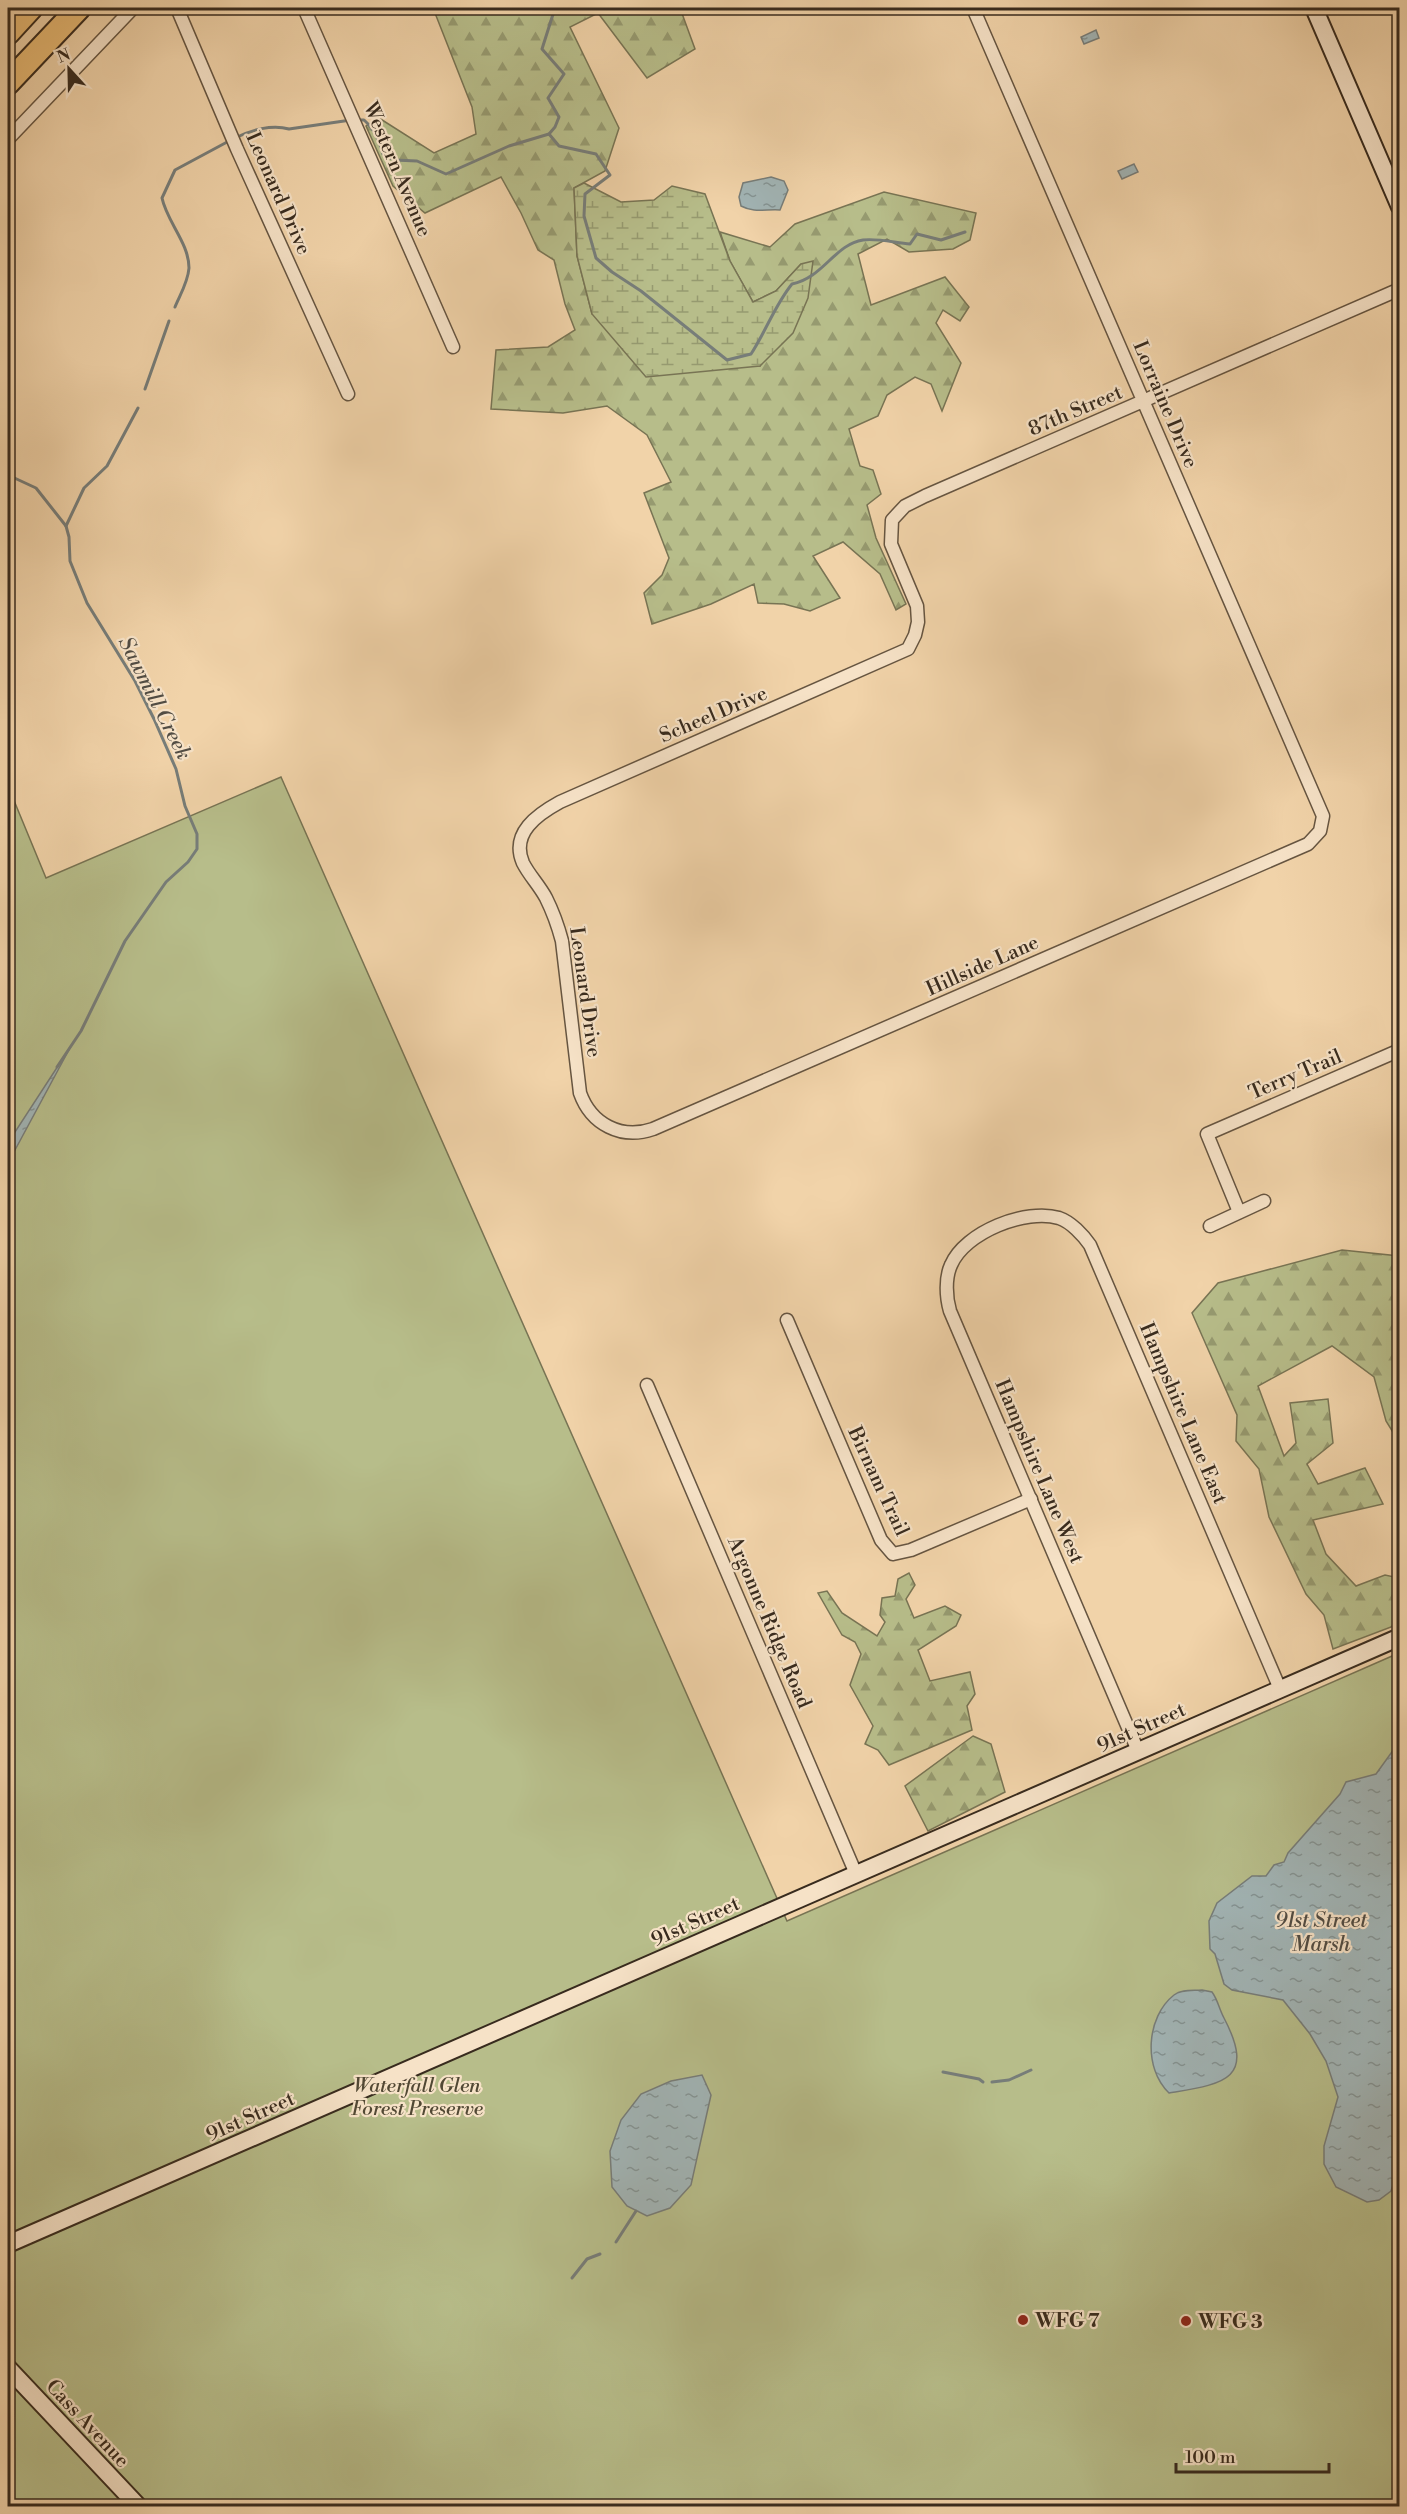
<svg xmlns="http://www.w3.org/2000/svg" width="1407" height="2514" viewBox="0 0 1407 2514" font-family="'Libre Bodoni',serif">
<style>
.forest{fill:url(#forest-firs);stroke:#787454;stroke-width:1.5}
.wetland{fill:url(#wetland-marsh);stroke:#787454;stroke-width:1.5}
.park{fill:#b7bd8a;stroke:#787454;stroke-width:1.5}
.water{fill:url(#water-ripples);stroke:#777d79;stroke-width:1.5}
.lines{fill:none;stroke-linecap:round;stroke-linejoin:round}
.stream{stroke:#777d79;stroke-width:3}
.street-casing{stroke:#665541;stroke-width:15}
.secondary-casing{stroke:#382b1e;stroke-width:20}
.highway-casing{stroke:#382b1e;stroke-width:26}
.street{stroke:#f6e2c7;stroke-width:12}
.secondary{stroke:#f6e2c7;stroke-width:16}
.highway{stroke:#e8ba74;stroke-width:22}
.poi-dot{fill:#8f2418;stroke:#f6e2c7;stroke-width:2}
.labels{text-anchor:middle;stroke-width:4.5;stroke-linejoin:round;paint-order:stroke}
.street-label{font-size:20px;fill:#382b1e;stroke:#f6e2c7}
.park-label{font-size:20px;font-style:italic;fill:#514834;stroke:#f6e2c7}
.poi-label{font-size:20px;font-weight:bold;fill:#382b1e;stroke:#f6e2c7;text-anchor:start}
.water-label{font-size:21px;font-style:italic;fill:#524d44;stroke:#f6e2c7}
</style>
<defs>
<pattern id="forest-firs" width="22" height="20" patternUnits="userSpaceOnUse" patternTransform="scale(1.5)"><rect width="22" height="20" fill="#b7bd8a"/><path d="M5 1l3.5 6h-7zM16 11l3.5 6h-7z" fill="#969a70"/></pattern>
<pattern id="wetland-marsh" width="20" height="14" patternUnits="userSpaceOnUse" patternTransform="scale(1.5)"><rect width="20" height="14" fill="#b7bd8a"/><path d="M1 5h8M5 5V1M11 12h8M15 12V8" fill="none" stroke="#969a70"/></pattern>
<pattern id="water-ripples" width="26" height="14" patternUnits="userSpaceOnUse" patternTransform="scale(1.5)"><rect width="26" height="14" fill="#a1b4b5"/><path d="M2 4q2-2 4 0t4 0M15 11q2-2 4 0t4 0" fill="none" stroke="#849393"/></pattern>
</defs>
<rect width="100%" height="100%" fill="#f1d3a9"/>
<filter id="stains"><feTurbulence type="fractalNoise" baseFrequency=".00333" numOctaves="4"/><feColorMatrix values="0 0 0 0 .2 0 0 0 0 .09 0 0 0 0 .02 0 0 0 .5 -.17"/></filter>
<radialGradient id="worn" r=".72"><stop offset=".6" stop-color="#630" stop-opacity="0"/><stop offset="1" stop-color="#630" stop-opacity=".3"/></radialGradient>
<g class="forest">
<polygon points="433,8 680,8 695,49 647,78 598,13 570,27 619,128 605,171 574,188 577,256 592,314 760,366 801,264 776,291 753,302 730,261 720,232 770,247 795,224 884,192 976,213 970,240 953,249 909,252 887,239 858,254 871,305 945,277 969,307 960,321 943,310 936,323 961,363 942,411 931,384 915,377 887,395 878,416 849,429 860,466 873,470 881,494 867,505 876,538 906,604 896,610 880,574 843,542 813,556 840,598 810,611 784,604 758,603 754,584 711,604 652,624 644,593 662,575 669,558 644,493 671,482 647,435 607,406 563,413 491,409 496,350 548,347 575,330 565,304 554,260 538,250 521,213 501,177 425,213 393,186 366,126 379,118 434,153 476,134 472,107"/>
<polygon points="1342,1250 1399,1256 1399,1332 1394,1334 1399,1348 1399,1442 1386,1421 1374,1377 1332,1346 1258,1386 1284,1456 1296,1443 1290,1403 1328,1399 1333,1443 1307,1464 1318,1484 1365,1468 1383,1504 1313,1520 1326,1554 1356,1586 1385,1575 1399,1578 1399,1624 1333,1649 1324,1615 1306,1594 1269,1517 1259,1469 1236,1441 1237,1415 1192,1313 1218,1283"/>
<polygon points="909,1573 915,1585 906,1599 914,1618 945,1606 961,1615 956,1626 918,1650 930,1681 970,1672 975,1694 967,1706 972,1730 889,1765 878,1750 865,1744 873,1726 850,1685 861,1654 855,1642 842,1635 818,1593 827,1591 842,1613 877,1636 885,1622 880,1615 882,1598 895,1596 898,1579"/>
<polygon points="973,1736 991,1744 1005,1792 928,1831 905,1786"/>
</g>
<polygon class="wetland" points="584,183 621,202 654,200 672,186 705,194 730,261 753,302 776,291 801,264 813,261 808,298 793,333 760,366 646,377 592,314 577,256 574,188"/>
<polygon class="park" points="281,777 787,1921 1399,1653 1399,2506 8,2506 8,786 46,878"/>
<g class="water">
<polygon points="1096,30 1099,38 1084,44 1081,37"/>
<polygon points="1134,164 1138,172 1122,179 1118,171"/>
<path d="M771,177L784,181L788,190L780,210C766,209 754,213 741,206L739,197L743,183Z"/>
<polygon points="71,1046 8,1163 8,1148 13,1135"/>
<polygon points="1399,1742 1399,2167 1391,2191 1379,2200 1367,2202 1336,2187 1324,2164 1324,2146 1338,2097 1326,2061 1310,2034 1283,2000 1232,1990 1224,1984 1215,1954 1210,1949 1209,1921 1217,1903 1252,1876 1266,1876 1274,1865 1284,1862 1288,1853 1340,1794 1346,1782 1376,1774"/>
<path d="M1202,1990L1212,1992C1218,2000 1219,2009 1224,2018C1257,2081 1222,2084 1169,2093C1143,2068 1146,2017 1174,1995C1182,1989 1193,1991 1202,1990Z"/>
<polygon points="702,2075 711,2095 691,2185 670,2208 647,2216 627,2206 612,2187 610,2151 621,2120 641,2094 671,2081"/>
</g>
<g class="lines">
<g class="stream">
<path d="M358,120H364C375,130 379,140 383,154L394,160L417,161L446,174L509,146L549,134L555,127L559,117L548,98L564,74L542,49L555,8"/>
<path d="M549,134L559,146L596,154L610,175L585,194L584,216L596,258L612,272L641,291L727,360L751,354C766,331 775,305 792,284C823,278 835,244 863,240C877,238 896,243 910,244L917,234L941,240L965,232"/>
<path d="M235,138C251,130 272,124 289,129L351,120"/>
<path d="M175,307C180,295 188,282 189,268C189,243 167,222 162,198L175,170L229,141"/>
<polyline points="145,389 169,321"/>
<polyline points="8,475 36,488 66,526 69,537 70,561 87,603 135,681 154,719 176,769 185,806 197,834 197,849 188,862 166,882 125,941 81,1031 57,1067"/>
<polyline points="66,526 84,488 107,466 138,408"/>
<polyline points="943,2072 979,2079 983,2082"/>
<polyline points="992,2082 1009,2080 1031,2070"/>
<polyline points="616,2242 636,2211"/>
<polyline points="572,2278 587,2259 600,2254"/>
</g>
<g class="street-casing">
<g id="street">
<polyline points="177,8 237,149 348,394"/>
<polyline points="304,8 453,347"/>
<path d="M973,8L1323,816L1320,831L1308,844L653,1129C621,1140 591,1124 580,1093L562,941C558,926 553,912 546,898C539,885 529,875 523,863C510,833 538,814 560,802L908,649L915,635L918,622L917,606L891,544L892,520L905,506L925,496L1400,289"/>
<polyline points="8,139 133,8"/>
<polyline points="1239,1212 1207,1134 1400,1050"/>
<polyline points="1210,1226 1264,1201"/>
<polyline points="787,1320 881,1540 893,1554 911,1550 1031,1499"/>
<polyline points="647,1385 856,1874"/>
<path d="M1138,1751L950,1311C946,1297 945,1278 951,1265C965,1232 1026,1208 1059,1218C1071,1222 1083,1235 1090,1245L1280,1689"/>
</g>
</g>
<g class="secondary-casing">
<g id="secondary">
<polyline points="1314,8 1400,207"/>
<polyline points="8,2244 1400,1637"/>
<polyline points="8,2368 138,2506"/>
</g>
</g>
<g class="highway-casing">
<g id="highway">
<polyline points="8,33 31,8"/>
<polyline points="8,83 79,8"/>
</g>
</g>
<use href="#street" class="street"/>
<use href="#secondary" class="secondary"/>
<use href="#highway" class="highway"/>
</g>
<g class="poi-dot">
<circle cx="1023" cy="2320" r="6"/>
<circle cx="1186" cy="2321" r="6"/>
</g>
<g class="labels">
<g class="street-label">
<text transform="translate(398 169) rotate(67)" y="7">Western Avenue</text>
<text transform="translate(279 193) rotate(66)" y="7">Leonard Drive</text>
<text transform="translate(1166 404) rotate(67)" y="7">Lorraine Drive</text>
<text transform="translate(1075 410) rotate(-23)" y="7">87th Street</text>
<text transform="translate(713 714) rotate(-23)" y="7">Scheel Drive</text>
<text transform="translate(982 965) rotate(-24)" y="7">Hillside Lane</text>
<text transform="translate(586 992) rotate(82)" y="7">Leonard Drive</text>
<text transform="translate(1295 1074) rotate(-23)" y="7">Terry Trail</text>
<text transform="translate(1184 1413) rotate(67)" y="7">Hampshire Lane East</text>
<text transform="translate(1040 1471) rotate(67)" y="7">Hampshire Lane West</text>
<text transform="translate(879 1481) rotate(65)" y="7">Birnam Trail</text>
<text transform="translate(770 1622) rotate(67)" y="7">Argonne Ridge Road</text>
<text transform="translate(1141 1727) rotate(-24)" y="7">91st Street</text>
<text transform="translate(695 1921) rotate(-24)" y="7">91st Street</text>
<text transform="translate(250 2116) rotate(-24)" y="7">91st Street</text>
<text transform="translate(88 2423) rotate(47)" y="7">Cass Avenue</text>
</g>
<g class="park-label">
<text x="417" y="2092">Waterfall Glen<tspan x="417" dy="23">Forest Preserve</tspan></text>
</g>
<g class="poi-label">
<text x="1035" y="2327">WFG 7</text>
<text x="1198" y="2328">WFG 3</text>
</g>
<g class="water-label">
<text transform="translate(155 698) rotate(63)" y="7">Sawmill Creek</text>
<text x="1321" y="1927">91st Street<tspan x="1321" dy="24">Marsh</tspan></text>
</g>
</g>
<rect width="1407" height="2514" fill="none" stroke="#f1d3a9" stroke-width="30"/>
<rect x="9" y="9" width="1389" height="2496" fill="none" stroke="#382b1e" stroke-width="3"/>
<rect x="15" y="15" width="1377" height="2484" fill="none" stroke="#382b1e" stroke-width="1.5"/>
<g transform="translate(69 69) rotate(338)" stroke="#f6e2c7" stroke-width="4.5" paint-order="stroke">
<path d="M0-4.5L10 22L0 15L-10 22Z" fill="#382b1e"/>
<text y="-9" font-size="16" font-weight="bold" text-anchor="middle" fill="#382b1e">N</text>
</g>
<path d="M1176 2463v9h153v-9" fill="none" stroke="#382b1e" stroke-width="3"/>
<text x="1185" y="2463" font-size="18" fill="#382b1e" stroke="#f6e2c7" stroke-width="4.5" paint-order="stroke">100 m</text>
<rect width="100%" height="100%" filter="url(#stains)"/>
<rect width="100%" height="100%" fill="url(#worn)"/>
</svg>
